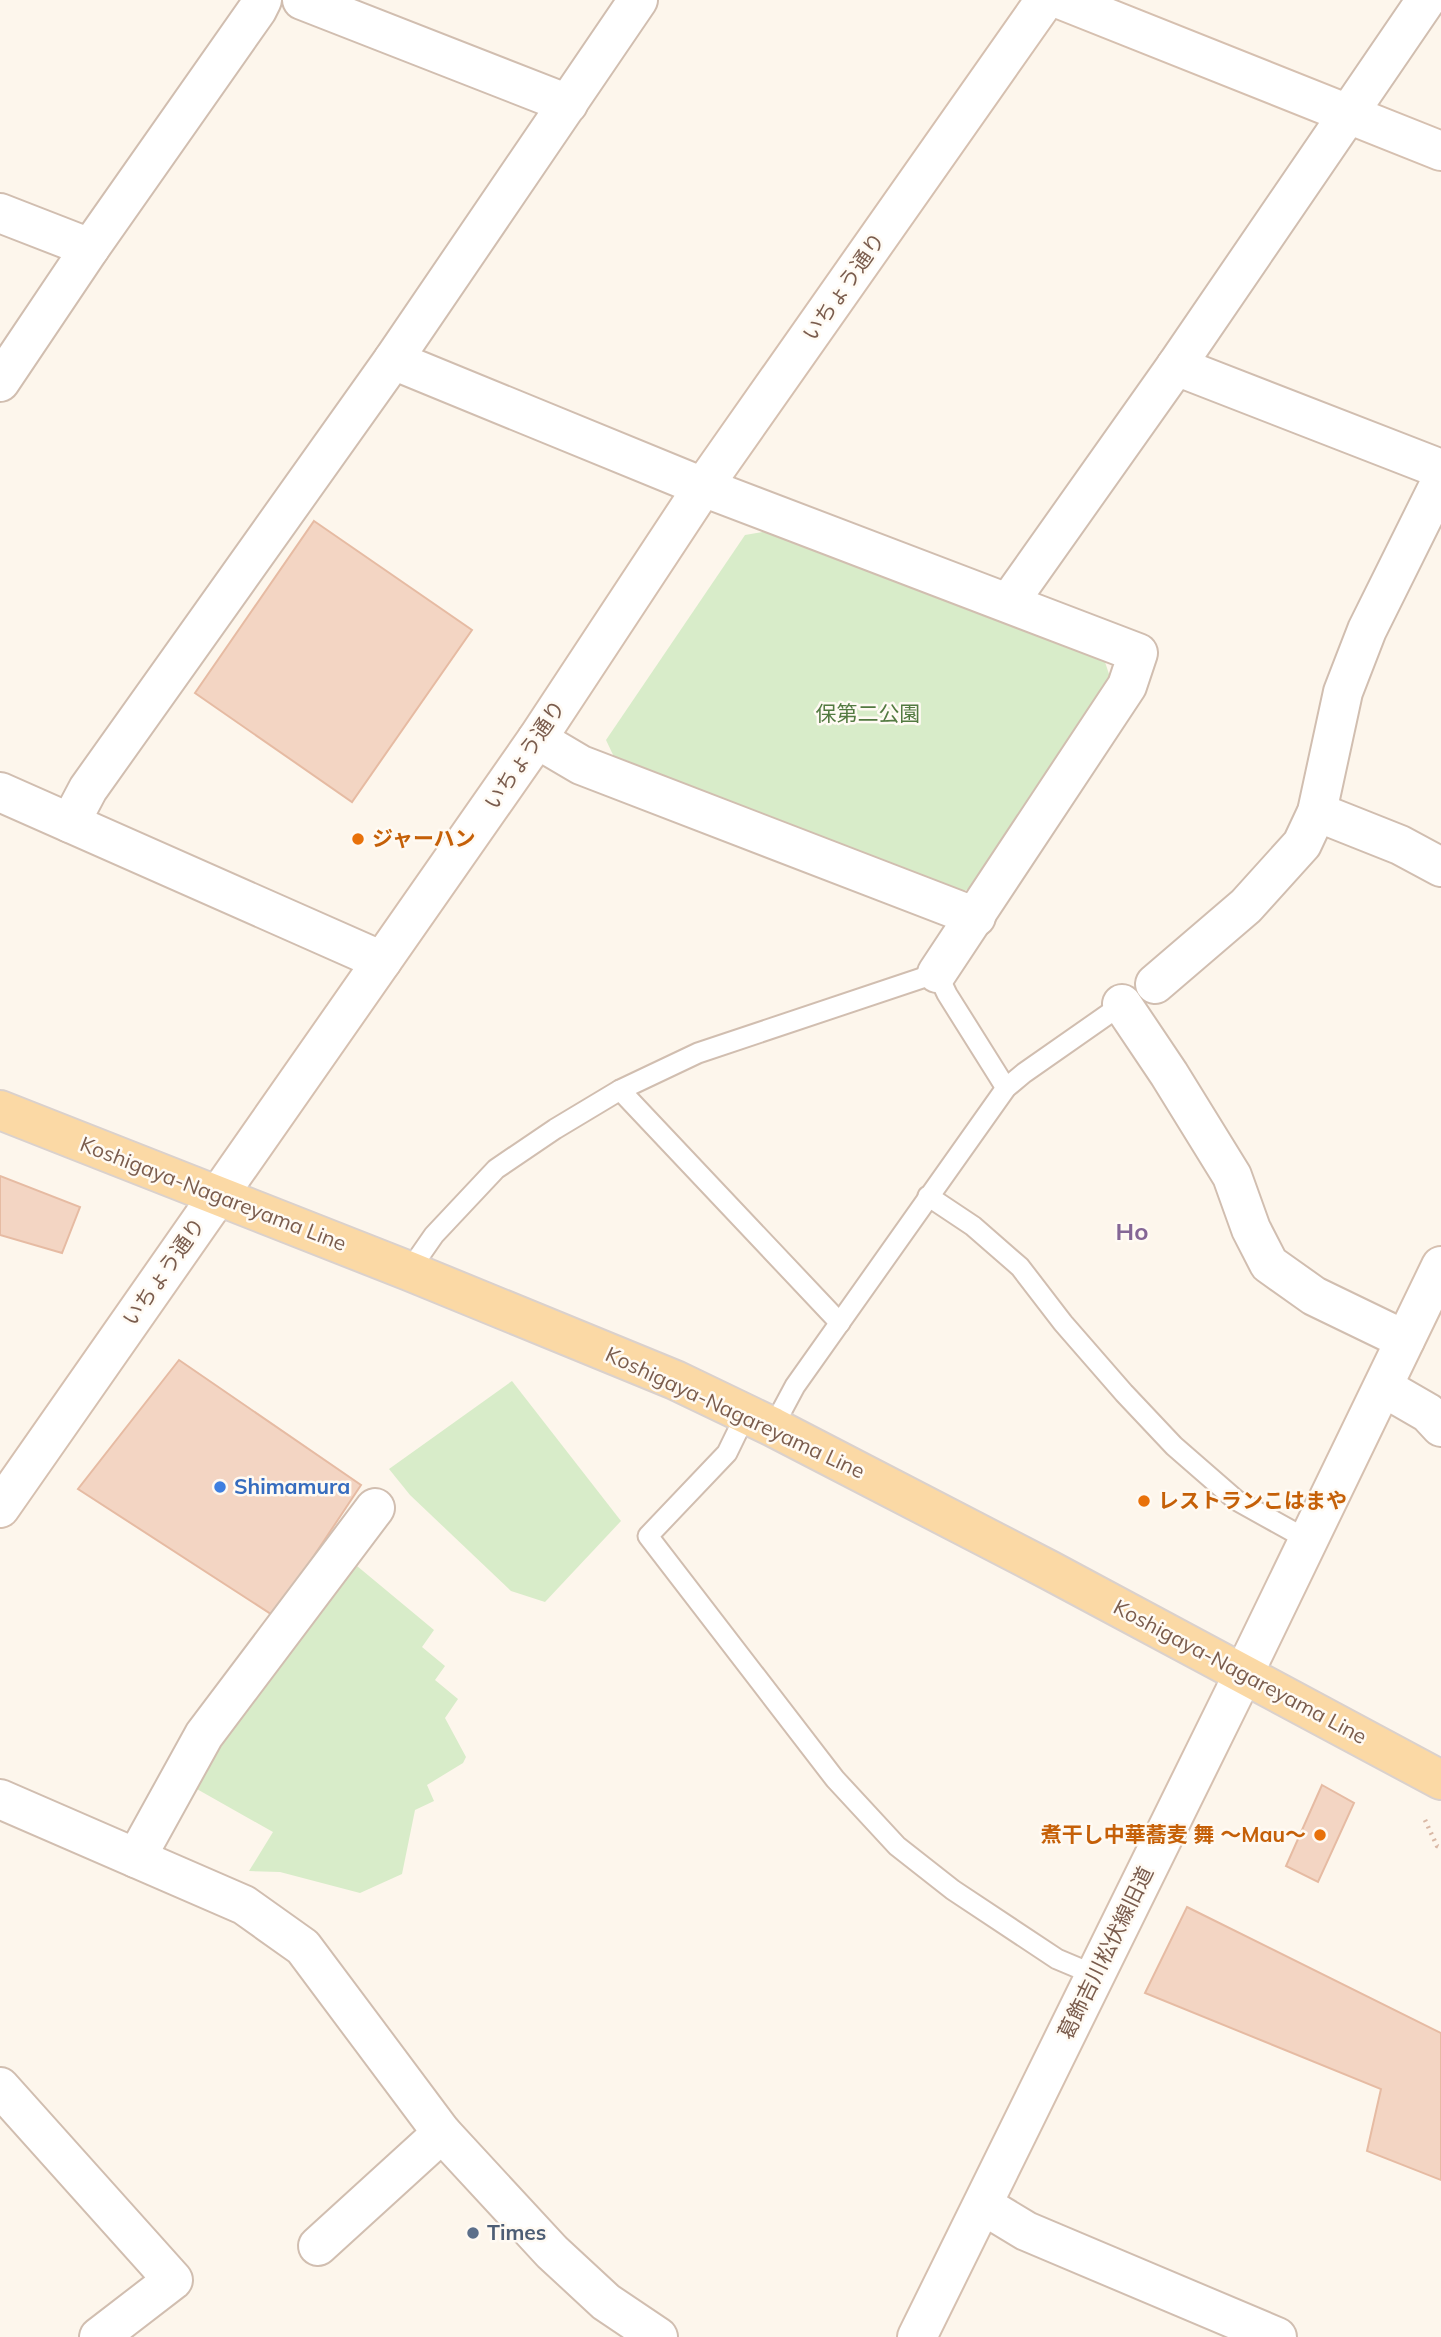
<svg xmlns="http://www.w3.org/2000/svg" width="1441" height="2337" viewBox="0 0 1441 2337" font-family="Mulish,'Noto Sans JP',sans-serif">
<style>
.green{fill:#d8ecc9}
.building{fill:#f3d5c3;stroke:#e6bba3;stroke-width:2}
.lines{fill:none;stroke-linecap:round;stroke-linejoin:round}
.lane-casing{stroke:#d1beb0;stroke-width:23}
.street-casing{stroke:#d1beb0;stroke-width:42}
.secondary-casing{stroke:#d6c0b0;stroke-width:42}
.primary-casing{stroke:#dad1cd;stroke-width:42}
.path{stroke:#d9b8a5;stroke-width:4.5;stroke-dasharray:2 5;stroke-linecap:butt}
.lane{stroke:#fff;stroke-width:19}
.street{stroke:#fff;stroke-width:38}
.secondary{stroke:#fff;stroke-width:38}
.primary{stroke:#fbd9a5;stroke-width:38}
.food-dot{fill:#e8710a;stroke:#fffaf3;stroke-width:2.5}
.shop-dot{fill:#3f7fe0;stroke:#fffaf3;stroke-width:2.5}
.service-dot{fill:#5c6f8a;stroke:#fffaf3;stroke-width:2.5}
.labels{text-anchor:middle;stroke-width:5;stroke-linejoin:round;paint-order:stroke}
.street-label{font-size:21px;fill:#7a5c4d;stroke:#fffaf3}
.park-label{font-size:21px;fill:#537a41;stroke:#fffaf3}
.food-label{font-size:21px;font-weight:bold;fill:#c56008;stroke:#fffaf3;text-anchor:start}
.shop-label{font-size:21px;font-weight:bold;fill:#366cbe;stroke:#fffaf3;text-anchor:start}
.service-label{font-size:21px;font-weight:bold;fill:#4e5e75;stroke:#fffaf3;text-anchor:start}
.quarter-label{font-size:24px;font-weight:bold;fill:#846695;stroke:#fffaf3}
</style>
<rect width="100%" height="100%" fill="#fdf6ec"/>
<g class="green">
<polygon points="768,531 1105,662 1110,677 976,887 956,893 615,759 606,740 745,535"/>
<polygon points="512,1381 621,1521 545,1602 511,1591 410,1495 389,1469"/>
<polygon points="351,1561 434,1630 422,1647 445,1666 435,1680 458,1699 445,1718 466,1757 463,1763 427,1785 434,1801 415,1810 402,1874 360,1893 280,1872 249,1871 273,1832 188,1784"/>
</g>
<g class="building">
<polygon points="314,521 472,630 352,802 195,693"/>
<polygon points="0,1176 80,1207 62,1253 0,1235"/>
<polygon points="179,1360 361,1485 274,1616 78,1489"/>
<polygon points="1322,1785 1354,1803 1318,1882 1286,1866"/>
<polygon points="1187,1907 1441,2033 1441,2180 1367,2151 1381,2089 1145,1993"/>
</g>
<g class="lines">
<g class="lane-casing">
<g id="lane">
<polyline points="620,1090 840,1323"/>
<polyline points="928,1196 973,1226 1020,1267 1063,1323 1124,1393 1174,1446 1236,1500 1308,1540"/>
<polyline points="409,1271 434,1235 496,1169 555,1129 620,1090 698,1053 937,973 947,994 1006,1088"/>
<polyline points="746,1414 727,1453 648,1536 835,1779 897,1846 953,1890 1057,1959 1095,1975"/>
<polyline points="773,1427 795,1386 1006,1088 1024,1073 1127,1001"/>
</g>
</g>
<g class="street-casing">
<g id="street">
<polyline points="302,0 568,104"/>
<polyline points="0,213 90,248"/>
<polyline points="393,360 703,487 1138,653 1127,686 937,973"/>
<polyline points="1176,366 1441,469"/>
<polyline points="0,382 90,248 257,10 262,0"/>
<polyline points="1009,602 1176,366 1426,0"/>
<polyline points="537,739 581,765 976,917"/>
<polyline points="0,792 382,961"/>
<polyline points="1317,812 1400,845 1441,867"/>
<polyline points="70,823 88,789 393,360 638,0"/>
<polyline points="1155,984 1246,906 1302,844 1317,812 1343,692 1367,630 1441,481"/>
<polyline points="1122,1004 1169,1074 1232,1176 1251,1229 1269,1264 1314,1296 1405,1340"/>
<polyline points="1383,1387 1428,1413 1441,1427"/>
<polyline points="0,1799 244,1905 303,1947 442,2133 552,2252 606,2302 658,2337"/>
<polyline points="136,1858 204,1735 375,1508"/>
<polyline points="0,2087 173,2280 99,2337"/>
<polyline points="983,2205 1026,2231 1277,2337"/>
<polyline points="318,2246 442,2133"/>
</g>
</g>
<g class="secondary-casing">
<g id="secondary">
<polyline points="1062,0 1441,151"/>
<polyline points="0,1508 537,739 703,487 1045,0"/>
<polyline points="917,2337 1244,1673 1441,1266"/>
</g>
</g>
<g class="primary-casing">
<polyline id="primary" points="0,1110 409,1271 675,1380 773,1427 1049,1570 1441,1780"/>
</g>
<polyline class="path" points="1425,1820 1437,1846 1441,1848"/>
<use href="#lane" class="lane"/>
<use href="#street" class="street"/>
<use href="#secondary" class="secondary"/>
<use href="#primary" class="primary"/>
</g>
<g class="food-dot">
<circle cx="358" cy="839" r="7"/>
<circle cx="1144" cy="1501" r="7"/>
<circle cx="1320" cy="1835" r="7"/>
</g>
<circle class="shop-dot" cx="220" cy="1487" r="7"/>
<circle class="service-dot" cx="473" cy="2233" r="7"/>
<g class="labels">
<g class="street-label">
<text transform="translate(844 287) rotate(-55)" y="7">いちょう通り</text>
<text transform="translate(525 755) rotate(-56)" y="7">いちょう通り</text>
<text transform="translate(213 1194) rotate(21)" y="7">Koshigaya-Nagareyama Line</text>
<text transform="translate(164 1272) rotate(-55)" y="7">いちょう通り</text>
<text transform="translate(735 1413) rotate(25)" y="7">Koshigaya-Nagareyama Line</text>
<text transform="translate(1240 1672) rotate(28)" y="7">Koshigaya-Nagareyama Line</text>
<text transform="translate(1106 1953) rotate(-64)" y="7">葛飾吉川松伏線旧道</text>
</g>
<g class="park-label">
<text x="868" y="721">保第二公園</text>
</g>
<g class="food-label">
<text x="372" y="846">ジャーハン</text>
<text x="1158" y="1508">レストランこはまや</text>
<text x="1306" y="1842" text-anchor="end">煮干し中華蕎麦 舞 〜Mau〜</text>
</g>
<g class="shop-label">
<text x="234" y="1494">Shimamura</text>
</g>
<g class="service-label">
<text x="487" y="2240">Times</text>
</g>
<g class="quarter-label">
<text x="1132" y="1240">Ho</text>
</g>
</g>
</svg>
